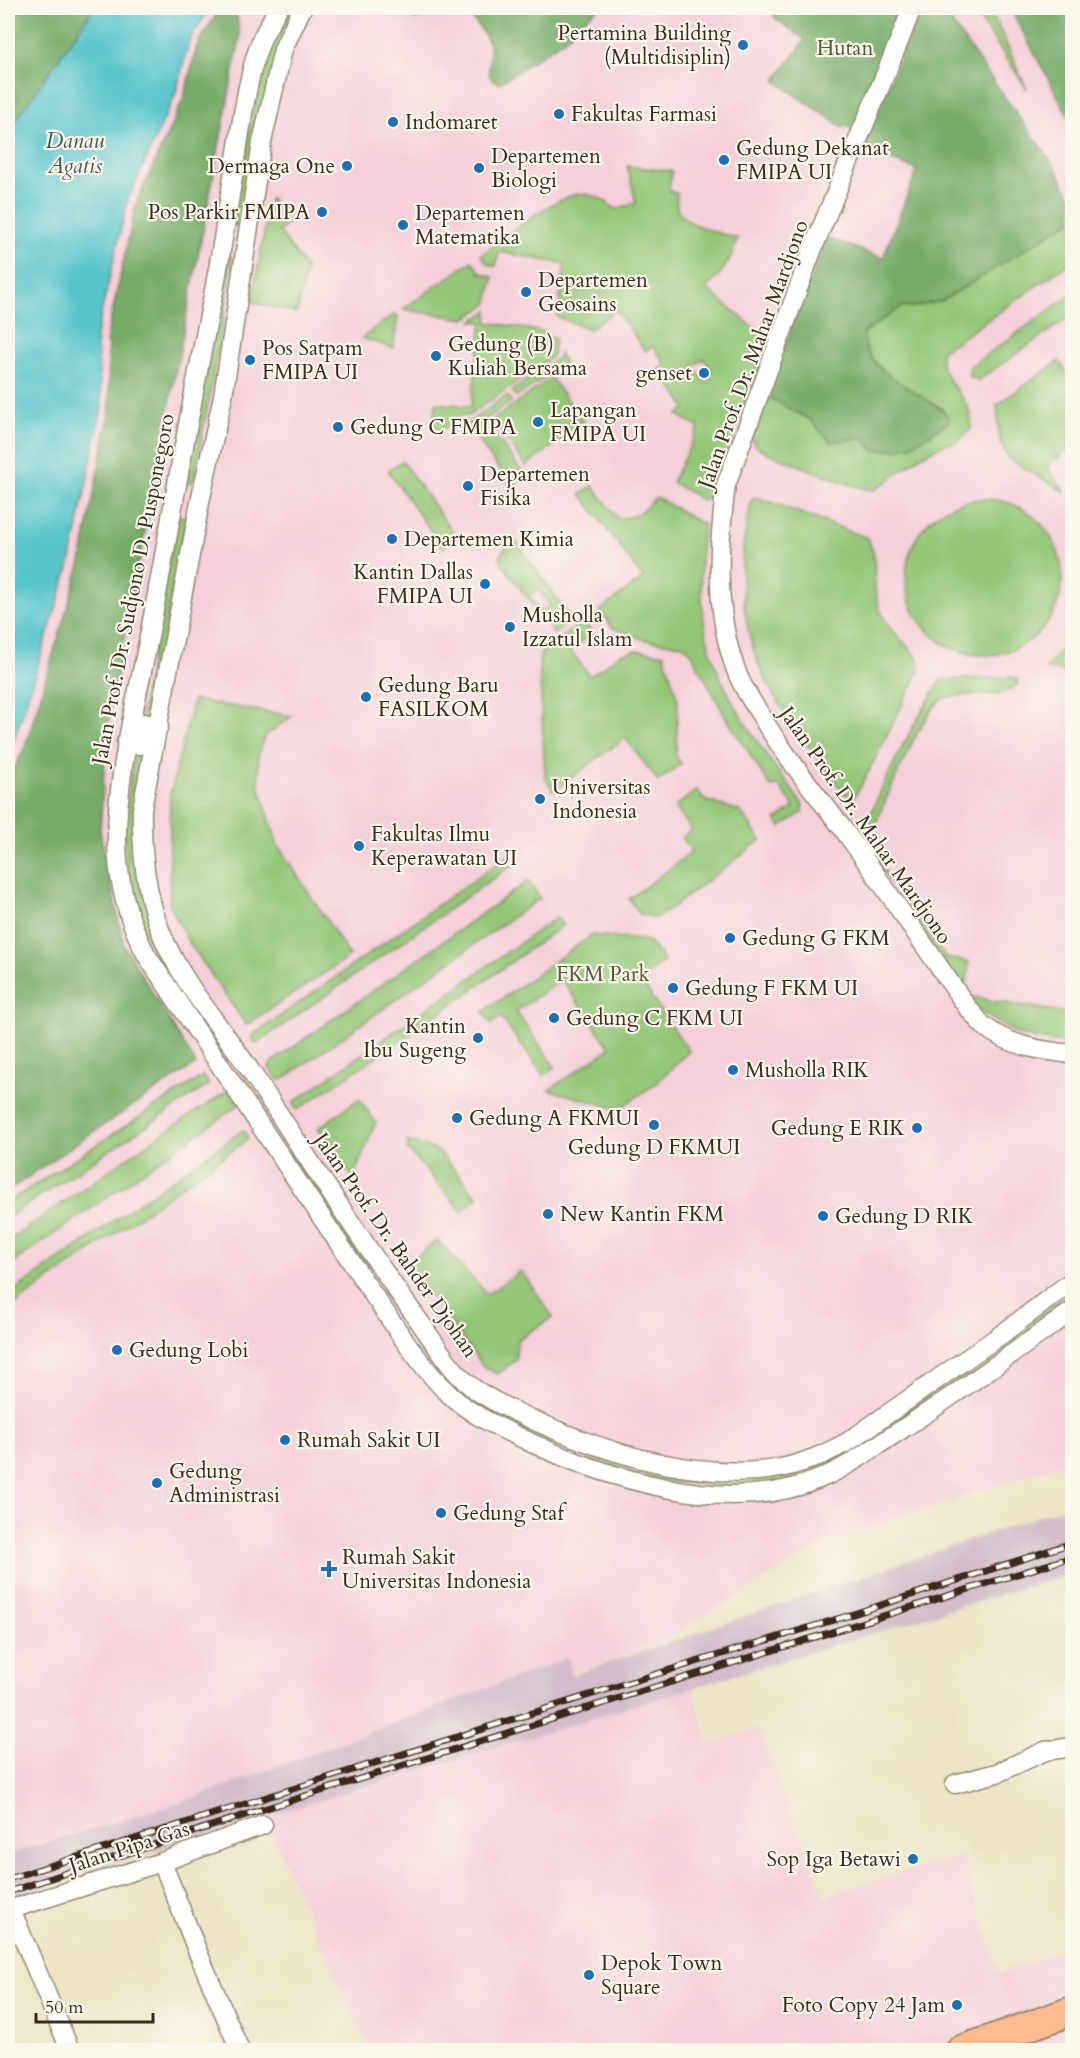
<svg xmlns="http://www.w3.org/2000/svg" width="1080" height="2058" viewBox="0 0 1080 2058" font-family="Cardo,serif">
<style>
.built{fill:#f5cfd9}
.industrial{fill:#d1bdcb}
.green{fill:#93c677;stroke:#67784a;stroke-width:1.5;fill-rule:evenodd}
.forest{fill:#76ab68;stroke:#586a43;stroke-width:1.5}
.water{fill:#58c5cc;stroke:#4a7875;stroke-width:1.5}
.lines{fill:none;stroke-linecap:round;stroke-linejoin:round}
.street-casing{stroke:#948872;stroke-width:21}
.primary-casing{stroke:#948872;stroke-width:32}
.street{stroke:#fff;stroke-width:18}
.primary{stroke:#fbbb8d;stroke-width:28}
.rail-casing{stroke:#3b2a1e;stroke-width:7}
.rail{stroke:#fbf7ec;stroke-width:4.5;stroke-dasharray:14;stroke-linecap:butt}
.poi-dot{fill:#1f6fb2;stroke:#fbf7ec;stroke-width:2}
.labels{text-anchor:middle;stroke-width:4.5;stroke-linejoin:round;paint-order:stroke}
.poi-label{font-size:21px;fill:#3b2a1e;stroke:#fbf7ec;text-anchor:start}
.park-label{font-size:21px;fill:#555939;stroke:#fbf7ec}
.street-label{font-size:21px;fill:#3b2a1e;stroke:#fbf7ec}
.water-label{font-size:22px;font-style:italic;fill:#445852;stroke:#fbf7ec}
</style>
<rect width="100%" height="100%" fill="#fbf7ec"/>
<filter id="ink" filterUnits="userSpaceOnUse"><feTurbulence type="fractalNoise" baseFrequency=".0167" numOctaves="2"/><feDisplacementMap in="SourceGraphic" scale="12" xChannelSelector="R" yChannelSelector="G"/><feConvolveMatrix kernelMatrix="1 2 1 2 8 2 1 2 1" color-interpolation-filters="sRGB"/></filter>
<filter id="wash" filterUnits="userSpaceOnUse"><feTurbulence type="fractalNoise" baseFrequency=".008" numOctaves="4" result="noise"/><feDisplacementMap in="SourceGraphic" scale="24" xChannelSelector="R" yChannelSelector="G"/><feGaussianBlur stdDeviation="1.35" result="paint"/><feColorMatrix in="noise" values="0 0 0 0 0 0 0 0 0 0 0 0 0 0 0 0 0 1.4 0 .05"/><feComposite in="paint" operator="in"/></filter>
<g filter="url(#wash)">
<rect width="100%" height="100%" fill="#ece5c5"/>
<g class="built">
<polygon points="8,8 1072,8 1072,1461 827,1541 663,1641 8,1871"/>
<polygon points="688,1672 709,1744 758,1728 824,1896 961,1856 999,1973 1072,1947 1072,2050 369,2050 264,1817"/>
</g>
<polygon class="industrial" points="1072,1505 1072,1573 264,1817 8,1897 8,1854 183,1802 568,1658 572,1675"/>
<g class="green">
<polygon points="284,8 294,8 241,219 235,227 231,224 265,52"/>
<polygon points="973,8 990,8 1027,89"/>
<path d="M627,166L672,171L669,191L677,193C677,198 676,203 677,208C683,226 721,233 737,238C733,258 721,275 706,288L776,346L755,380L710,497L702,500L672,482L699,428L678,415L686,408L659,370L666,365L653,346L645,351L616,310L589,329L557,317L565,264L499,252L496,266L488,264L481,255C502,240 558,192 583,194C597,195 605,201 616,209L636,203ZM704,359L712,371L708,374L711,379L705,383L693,366Z"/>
<polygon points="270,198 288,223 279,231 306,268 297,313 252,302"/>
<path d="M1072,220V261L956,342L942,350C933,379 976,395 971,429L955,443L944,444L921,456L875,490L866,489L840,481L770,454L755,446L750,435L765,395L809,419L831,442L864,438L911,446L947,423L943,409C918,395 860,366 864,333L903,306L913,307L942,301Z"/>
<polygon points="228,254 233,259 230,283 194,480 192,483 188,483 186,480"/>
<polygon points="472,261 481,273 493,277 488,304 465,319 403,309"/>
<polygon points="1072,294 1072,315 979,380 969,377 970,367"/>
<polygon points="488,311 487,322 545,332 545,337 555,338 553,356 467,417 463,415 437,433 432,425 436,403 471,406 482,322 472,321"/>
<polygon points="394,314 398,315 393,348 362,338"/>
<polygon points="559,353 565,363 516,397 512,391 559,357"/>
<polygon points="1059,361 1072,380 1072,447 1046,466 1065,492 1009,459 1002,447 999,438 997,405"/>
<polygon points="551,378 584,423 526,466 493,420"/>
<polygon points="507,395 512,401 485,420 522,472 514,491 467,424"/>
<polygon points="402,461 457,538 443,548 388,471"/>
<path d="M593,486L617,518C634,519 644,510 655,498H658L704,525C700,545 700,565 701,585C702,607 704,631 711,652C728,707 770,760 803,805V812L781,827L776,820L794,807L779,786L771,787L725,716L691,652L683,645L645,640L613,628L600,611L643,578L581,494Z"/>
<path d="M757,497L868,538L874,555L875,589L879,608L887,624L916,656L920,663L918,673L861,786L853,798L845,794C814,754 779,713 759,665C747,636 742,599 742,567C742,544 747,522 752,499Z"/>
<circle cx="984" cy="577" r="78"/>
<polygon points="179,516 185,517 186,520 138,773 132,834 139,884 230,1056 226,1061 155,956 133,904 126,858 124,820 132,766 166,574"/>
<path d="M515,540L572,620L554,634L503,565L500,556L507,546ZM538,589L550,605L541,612L529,596Z"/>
<polygon points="584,621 593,633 570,650 590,676 621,654 636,650 664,654 678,700 676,756 681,764 658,781 625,738 555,790 553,791 545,777 539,662 541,652"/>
<polygon points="1072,637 1072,673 1046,668"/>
<path d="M1011,677L1016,678L1018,684C998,703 965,690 943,699C922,708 877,820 867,845L946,958L969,962L966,989L972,997L1072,1014V1045L1018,1035L976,1009L866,847L862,836C882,783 911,727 941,680Z"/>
<polygon points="193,700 292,716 264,737 258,756 259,786 278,846 350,956 246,1025 186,938 170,905 170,795"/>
<polygon points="697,790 704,800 740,811 761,840 666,912 655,918 640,914 629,899 692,852 682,838 692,830 675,807"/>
<polygon points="509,855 515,863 256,1044 252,1039 252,1036"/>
<polygon points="528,881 540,898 282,1080 278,1080 269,1068 271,1063"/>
<polygon points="557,917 563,925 419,1028 297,1110 293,1105 294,1102"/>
<polygon points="592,935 649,941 664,961 640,980 689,1051 657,1083 619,1109 549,1090 610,1048 562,980 516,1011 555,1067 543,1075 501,1017 491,1023 483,1012"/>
<polygon points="203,1076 208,1083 207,1086 8,1217 8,1202"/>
<polygon points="229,1090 239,1105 236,1107 8,1266 8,1241 160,1135"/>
<polygon points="359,1099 376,1122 353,1178 318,1128"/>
<polygon points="243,1130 248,1137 247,1140 8,1309 8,1295"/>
<polygon points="407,1141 437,1150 478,1197 462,1211 407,1149"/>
<polygon points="292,1152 369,1262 367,1265 363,1264 288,1155"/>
<polygon points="437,1240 487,1294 521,1271 553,1317 517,1340 516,1360 497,1374 483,1366 407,1264"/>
<polygon points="383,1288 386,1288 444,1368 590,1452 639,1467 737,1479 884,1424 887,1428 887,1431 807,1479 739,1488 661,1481 548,1444 465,1399 437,1374 381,1290"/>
<polygon points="1072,1291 1072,1302 902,1420 900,1415"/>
</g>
<g class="forest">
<polygon points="8,8 94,8 18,117 8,138"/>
<polygon points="221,8 236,8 240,38 107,728 100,831 124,946 196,1064 90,1134 8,1191 8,780 25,747 81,562 110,408 107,336 136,204 184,97 198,42"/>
<path d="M471,8H599L579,23L568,37L500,83L492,80C486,69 491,62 490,50C489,36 475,23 467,12Z"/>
<polygon points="768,8 903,8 853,130 845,125 843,128 775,81 805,40 776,19"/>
<path d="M921,8H941L1053,164L1072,198V220L942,301L913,307L903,306L864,332C860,374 928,392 950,418L947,423L911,446L894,450H872L864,438L831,442L809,419L765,395L827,238L883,258L917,170L862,148Z"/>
<polygon points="1010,8 1072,8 1072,123"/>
</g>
<g class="water">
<polygon points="94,8 210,8 189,41 176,93 128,199 96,335 102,407 70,564 8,759 8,138 18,117"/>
<path d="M411,8H441C436,11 430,11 425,14C420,16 420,19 414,19Z"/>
</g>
</g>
<g filter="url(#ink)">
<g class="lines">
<g class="street-casing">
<g id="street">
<path d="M278,8C273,18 267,28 262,38C248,74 243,114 237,152C229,200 222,249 213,296C189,411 170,527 148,642C135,709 116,775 117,844C118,883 128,921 147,956L374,1296C397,1329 422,1369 451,1396C471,1414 494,1425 517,1436C603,1478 726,1518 819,1479C849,1467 874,1447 901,1430C959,1392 1016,1351 1072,1311"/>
<path d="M302,8L283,49L262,142L223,396L200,502L142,809C141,856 146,903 167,946C188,990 221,1027 248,1067C303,1150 356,1234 414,1314C433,1339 450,1372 476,1390C493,1402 514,1411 533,1420C603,1452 680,1476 758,1471C791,1469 821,1457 849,1441L1002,1334L1072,1281"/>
<path d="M912,8L900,39L813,248L726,485C718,546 714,611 736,670C741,685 751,700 760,714C784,755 814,791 843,829C886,888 926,949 968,1008C974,1014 978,1021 984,1026C1008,1046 1043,1051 1072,1054"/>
<polyline points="126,743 140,745 144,723 159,726"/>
<polyline points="955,1784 997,1773 1045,1751 1072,1747"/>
<polyline points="162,1862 199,1955 240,2050"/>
<polyline points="11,1909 70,2050"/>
<polyline points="8,1910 162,1862 263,1825"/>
</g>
</g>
<g class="primary-casing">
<polyline id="primary" points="961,2050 1072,2011"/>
</g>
<use href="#street" class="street"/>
<use href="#primary" class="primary"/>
<g class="rail-casing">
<g id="rail">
<polyline points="8,1879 637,1680 847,1616 1072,1543"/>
<polyline points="8,1892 270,1807 1072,1557"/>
</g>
</g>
<use href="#rail" class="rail"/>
</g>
</g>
<g class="poi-dot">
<circle cx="743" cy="45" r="6"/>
<circle cx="559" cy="114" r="6"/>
<circle cx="393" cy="122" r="6"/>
<circle cx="724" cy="160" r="6"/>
<circle cx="347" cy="166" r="6"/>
<circle cx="479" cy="168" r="6"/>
<circle cx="322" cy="212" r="6"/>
<circle cx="403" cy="225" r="6"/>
<circle cx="526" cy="292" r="6"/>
<circle cx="436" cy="356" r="6"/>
<circle cx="250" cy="360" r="6"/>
<circle cx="704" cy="373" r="6"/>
<circle cx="538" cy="422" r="6"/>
<circle cx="338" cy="427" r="6"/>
<circle cx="468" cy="486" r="6"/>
<circle cx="392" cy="539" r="6"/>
<circle cx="485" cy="584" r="6"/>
<circle cx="510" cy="627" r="6"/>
<circle cx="366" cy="697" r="6"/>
<circle cx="540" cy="799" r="6"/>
<circle cx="359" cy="846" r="6"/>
<circle cx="730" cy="938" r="6"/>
<circle cx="673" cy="988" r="6"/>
<circle cx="554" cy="1018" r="6"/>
<circle cx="478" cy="1038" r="6"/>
<circle cx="733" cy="1070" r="6"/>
<circle cx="457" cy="1118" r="6"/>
<circle cx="654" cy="1125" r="6"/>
<circle cx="917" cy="1128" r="6"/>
<circle cx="548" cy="1214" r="6"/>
<circle cx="823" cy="1216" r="6"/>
<circle cx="117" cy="1350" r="6"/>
<circle cx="285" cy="1440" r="6"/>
<circle cx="157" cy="1483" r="6"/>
<circle cx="441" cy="1513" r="6"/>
<path d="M326 1560h6v6h6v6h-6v6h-6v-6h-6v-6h6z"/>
<circle cx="913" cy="1859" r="6"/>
<circle cx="589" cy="1975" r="6"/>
<circle cx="957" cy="2005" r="6"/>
</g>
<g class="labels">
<g class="poi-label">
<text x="731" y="40" text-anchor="end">Pertamina Building<tspan x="731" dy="24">(Multidisiplin)</tspan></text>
<text x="571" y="121">Fakultas Farmasi</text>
<text x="405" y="129">Indomaret</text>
<text x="736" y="155">Gedung Dekanat<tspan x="736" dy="24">FMIPA UI</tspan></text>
<text x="491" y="163">Departemen<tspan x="491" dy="24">Biologi</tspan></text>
<text x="335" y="173" text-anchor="end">Dermaga One</text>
<text x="310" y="219" text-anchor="end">Pos Parkir FMIPA</text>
<text x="415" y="220">Departemen<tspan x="415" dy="24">Matematika</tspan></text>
<text x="538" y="287">Departemen<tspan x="538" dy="24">Geosains</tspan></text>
<text x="448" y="351">Gedung (B)<tspan x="448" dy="24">Kuliah Bersama</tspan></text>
<text x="262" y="355">Pos Satpam<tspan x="262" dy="24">FMIPA UI</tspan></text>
<text x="692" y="380" text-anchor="end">genset</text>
<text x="550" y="417">Lapangan<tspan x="550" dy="24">FMIPA UI</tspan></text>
<text x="350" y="434">Gedung C FMIPA</text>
<text x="480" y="481">Departemen<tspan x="480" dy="24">Fisika</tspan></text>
<text x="404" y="546">Departemen Kimia</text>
<text x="473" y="579" text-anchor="end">Kantin Dallas<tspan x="473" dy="24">FMIPA UI</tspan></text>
<text x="522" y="622">Musholla<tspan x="522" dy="24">Izzatul Islam</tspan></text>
<text x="378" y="692">Gedung Baru<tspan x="378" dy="24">FASILKOM</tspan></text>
<text x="552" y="794">Universitas<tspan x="552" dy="24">Indonesia</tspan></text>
<text x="371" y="841">Fakultas Ilmu<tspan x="371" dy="24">Keperawatan UI</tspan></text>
<text x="742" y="945">Gedung G FKM</text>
<text x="685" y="995">Gedung F FKM UI</text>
<text x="566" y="1025">Gedung C FKM UI</text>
<text x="466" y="1033" text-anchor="end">Kantin<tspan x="466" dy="24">Ibu Sugeng</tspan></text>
<text x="745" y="1077">Musholla RIK</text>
<text x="469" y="1125">Gedung A FKMUI</text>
<text x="905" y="1135" text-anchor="end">Gedung E RIK</text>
<text x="654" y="1154" text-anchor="middle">Gedung D FKMUI</text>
<text x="560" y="1221">New Kantin FKM</text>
<text x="835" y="1223">Gedung D RIK</text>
<text x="129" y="1357">Gedung Lobi</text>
<text x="297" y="1447">Rumah Sakit UI</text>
<text x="169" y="1478">Gedung<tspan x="169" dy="24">Administrasi</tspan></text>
<text x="453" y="1520">Gedung Staf</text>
<text x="342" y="1564">Rumah Sakit<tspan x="342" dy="24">Universitas Indonesia</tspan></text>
<text x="901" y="1866" text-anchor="end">Sop Iga Betawi</text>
<text x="601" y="1970">Depok Town<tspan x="601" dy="24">Square</tspan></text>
<text x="945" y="2012" text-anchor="end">Foto Copy 24 Jam</text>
</g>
<g class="park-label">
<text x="845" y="55">Hutan</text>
<text x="603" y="981">FKM Park</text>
</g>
<g class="street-label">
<text transform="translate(753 354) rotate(-70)" y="7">Jalan Prof. Dr. Mahar Mardjono</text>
<text transform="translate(133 589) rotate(-79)" y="7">Jalan Prof. Dr. Sudjono D. Pusponegoro</text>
<text transform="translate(866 825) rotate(55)" y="7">Jalan Prof. Dr. Mahar Mardjono</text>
<text transform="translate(396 1245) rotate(55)" y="7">Jalan Prof. Dr. Bahder Djohan</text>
<text transform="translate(129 1847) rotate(-18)" y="7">Jalan Pipa Gas</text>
</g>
<g class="water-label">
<text x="75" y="148">Danau<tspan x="75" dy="25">Agatis</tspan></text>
</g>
</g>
<rect width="1080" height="2058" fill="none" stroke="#fbf7ec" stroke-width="30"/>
<path d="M36 2013v9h117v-9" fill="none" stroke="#3b2a1e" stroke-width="3"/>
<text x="45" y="2013" font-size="18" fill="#3b2a1e" stroke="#fbf7ec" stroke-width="4.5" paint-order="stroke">50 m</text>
</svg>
